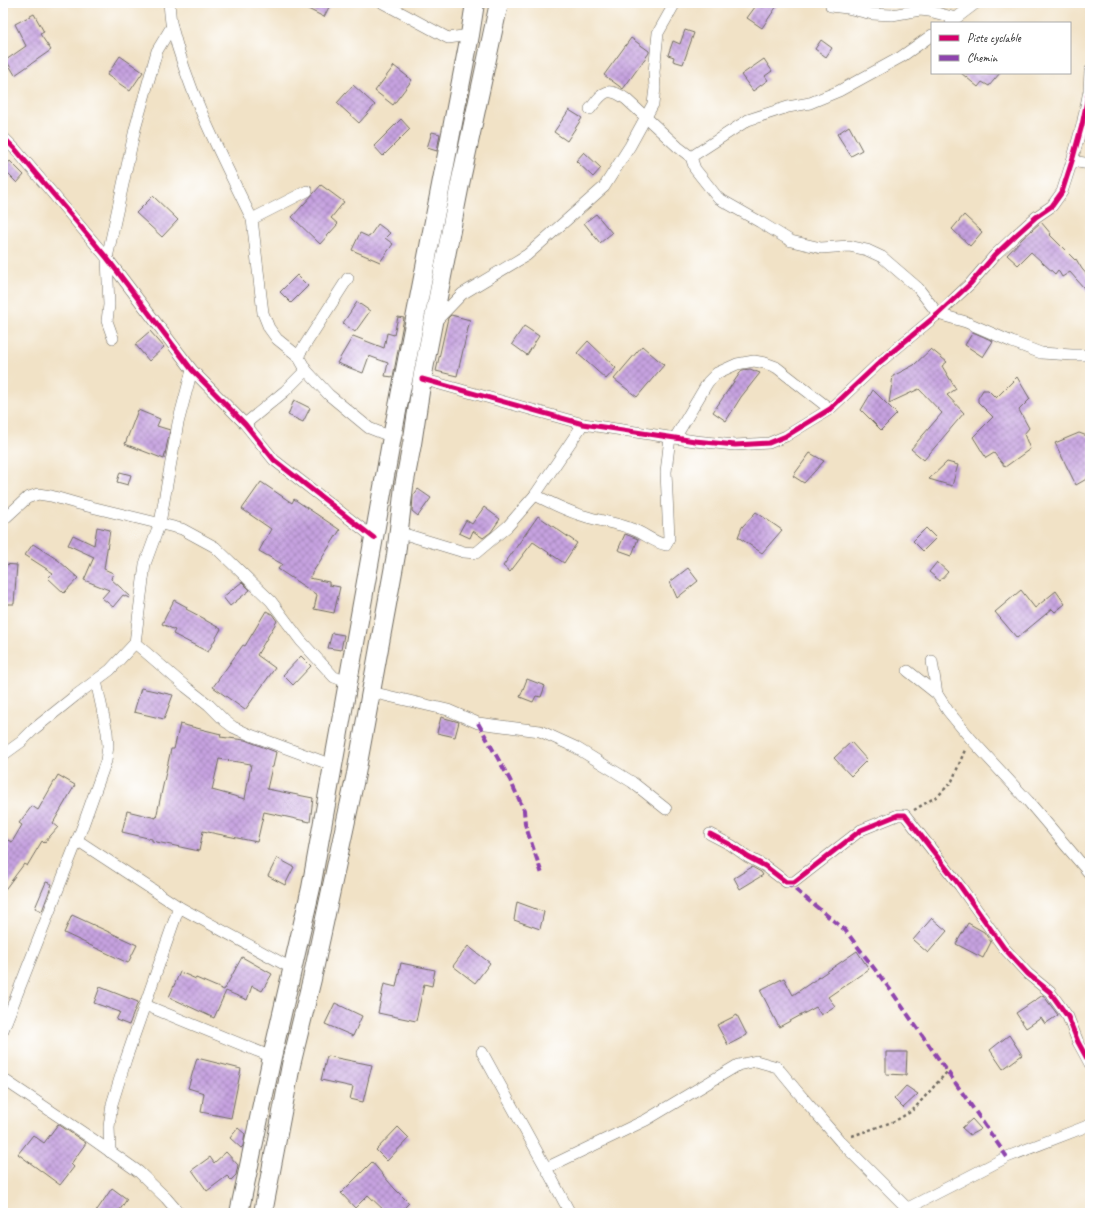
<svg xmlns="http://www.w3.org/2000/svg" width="1093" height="1216" viewBox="0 0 1093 1216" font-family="Caveat,sans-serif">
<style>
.building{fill:url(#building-cross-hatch);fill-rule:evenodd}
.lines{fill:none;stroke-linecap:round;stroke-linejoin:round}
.minor-casing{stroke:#706b61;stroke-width:12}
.primary-casing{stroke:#706b61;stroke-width:20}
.path{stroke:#706b61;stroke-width:2.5;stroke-dasharray:3 3;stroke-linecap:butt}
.minor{stroke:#fff;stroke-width:11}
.primary{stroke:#fff;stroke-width:18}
.quiet{stroke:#8e44ad;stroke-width:4;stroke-dasharray:8 4;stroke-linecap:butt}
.cycleway-casing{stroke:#fff;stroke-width:8}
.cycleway{stroke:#d6006c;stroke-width:5}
</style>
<defs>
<pattern id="building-cross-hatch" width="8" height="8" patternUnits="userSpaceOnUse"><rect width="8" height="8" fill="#c6a2e0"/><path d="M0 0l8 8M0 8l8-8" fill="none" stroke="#a184b6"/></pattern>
</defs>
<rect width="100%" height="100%" fill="#fff"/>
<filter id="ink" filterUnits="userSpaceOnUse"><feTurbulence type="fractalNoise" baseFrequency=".025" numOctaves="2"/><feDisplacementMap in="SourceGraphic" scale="8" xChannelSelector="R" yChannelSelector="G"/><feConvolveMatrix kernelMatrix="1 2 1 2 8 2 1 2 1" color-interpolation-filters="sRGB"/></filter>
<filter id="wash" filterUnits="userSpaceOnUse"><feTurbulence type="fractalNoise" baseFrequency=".012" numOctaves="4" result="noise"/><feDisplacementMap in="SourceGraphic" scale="16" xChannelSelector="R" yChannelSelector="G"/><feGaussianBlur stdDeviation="0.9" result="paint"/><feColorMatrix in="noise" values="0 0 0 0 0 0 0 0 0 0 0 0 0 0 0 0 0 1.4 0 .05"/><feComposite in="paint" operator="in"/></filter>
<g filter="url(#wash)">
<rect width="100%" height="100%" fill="#f1e2c6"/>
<g id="blocks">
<g class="building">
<polygon points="296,3 331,3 324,17"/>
<polygon points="758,3 779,3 762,28 747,18"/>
<polygon points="34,14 44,32 40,34 51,50 15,75 6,60 26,46 15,24"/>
<polygon points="685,30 694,33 683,64 673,61 674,57 668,55 673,41 680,44"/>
<polygon points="631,38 649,51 649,53 623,89 604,75"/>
<polygon points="821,40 832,48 826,57 815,49"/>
<polygon points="120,56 143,72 130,91 107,75"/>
<polygon points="764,59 772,71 765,76 768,80 753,91 741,75"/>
<polygon points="394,66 412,80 393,105 375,91"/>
<polygon points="961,73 1000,73 989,86 982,82 978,87"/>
<polygon points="353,85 375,105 359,123 337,103"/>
<polygon points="569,110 582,118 567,141 554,132"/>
<polygon points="401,119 410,129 383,156 374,146"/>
<polygon points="849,126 862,150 851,156 837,134"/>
<polygon points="432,132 440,134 437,151 427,148"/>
<polygon points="584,152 601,168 593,177 576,161"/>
<polygon points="10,161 24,175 17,183 3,169"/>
<polygon points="321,185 344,202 331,218 338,224 320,244 292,217 314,193"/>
<polygon points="153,196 178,220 162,237 136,213"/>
<polygon points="596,214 612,233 600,243 584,223"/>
<polygon points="964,215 982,232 970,246 952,229"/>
<polygon points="1041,222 1051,234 1050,235 1075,260 1076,259 1082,269 1090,278 1090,295 1070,272 1062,277 1058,270 1055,274 1031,252 1018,265 1007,255 1022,239"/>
<polygon points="378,224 390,233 385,238 393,244 380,262 352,250 360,233 369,237"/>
<polygon points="297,275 308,286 291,303 280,292"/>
<polygon points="357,302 370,311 355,332 343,323"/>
<polygon points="451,315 470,320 457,376 436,371 448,318"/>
<polygon points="398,317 404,318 393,377 385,376 388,363 369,356 363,373 337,363 353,336 384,348 387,333 394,335"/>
<polygon points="524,326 539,336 527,355 512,344"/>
<polygon points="150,331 164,347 149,361 135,344"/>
<polygon points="973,332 993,341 983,357 965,345"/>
<polygon points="588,341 616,368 606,379 577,353"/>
<polygon points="642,346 664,365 637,397 614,379"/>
<polygon points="931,349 947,362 942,366 956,389 947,395 964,413 924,460 911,449 942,413 919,389 889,403 893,376 914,365"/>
<polygon points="750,369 760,373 741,397 726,421 713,412 742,370"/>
<polygon points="1017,377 1030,399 1019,410 1029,428 1024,434 1030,449 1005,467 994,453 986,458 973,437 993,417 978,402 978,398 983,390 988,390 996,398"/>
<polygon points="873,390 897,414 881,430 861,410"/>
<polygon points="294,400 310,408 303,422 288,415"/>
<polygon points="138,410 160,419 157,426 170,430 164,459 125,444"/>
<polygon points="1079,433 1090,437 1090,477 1076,485 1055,443"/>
<polygon points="810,453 824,461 804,483 793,476"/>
<polygon points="947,462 958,465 952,486 929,479"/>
<polygon points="120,472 131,475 128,485 117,482"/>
<polygon points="261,482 292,503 294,499 340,530 309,578 329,582 329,585 340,587 334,613 314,609 317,595 278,569 282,564 259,551 271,529 242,509"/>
<polygon points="418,489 431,498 418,516 412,511 413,496"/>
<polygon points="484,507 500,519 491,532 483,538 473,531 470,538 459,533 466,520 472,524"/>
<polygon points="756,512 782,530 762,553 738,537 742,527"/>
<polygon points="538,516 577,543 564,563 533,542 510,572 503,566"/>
<polygon points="97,527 110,530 104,569 113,573 111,579 130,596 129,598 123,595 113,607 102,598 109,590 84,580 94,557 68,545 73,535 94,545"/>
<polygon points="926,528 936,538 923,551 913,541"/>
<polygon points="625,534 638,539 632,555 618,550"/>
<polygon points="33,544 58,560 78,578 64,593 48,578 53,573 25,555"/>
<polygon points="937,562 948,572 940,581 929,572"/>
<polygon points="3,564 17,565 14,604 3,604"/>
<polygon points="688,568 698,581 677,598 670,582"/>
<polygon points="242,582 250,590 230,606 223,597"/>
<polygon points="1021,590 1035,608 1056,591 1065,604 1055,612 1052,609 1017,638 995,612"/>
<polygon points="174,600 187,607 186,609 205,619 205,620 221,629 208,652 173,634 175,630 162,624"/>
<polygon points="266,611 272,614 277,621 257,655 275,668 245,710 213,687 243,645 245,646"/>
<polygon points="332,633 344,635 341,650 328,648"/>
<polygon points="301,656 311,666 293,685 283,675"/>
<polygon points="527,679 545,686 541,697 536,696 533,702 520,697"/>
<polygon points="141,688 173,695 164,719 134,712"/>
<polygon points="441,717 459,722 455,737 437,733"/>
<path d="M180,724L221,734L220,737L245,740L276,752L273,767H272L267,789L313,798L310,822L264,812L257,842L203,831L199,851L152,841V839L122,832L127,811L156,818L171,749H174ZM219,759L251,764L245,799L212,790Z"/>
<polygon points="851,742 867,760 851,776 834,758"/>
<polygon points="58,775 75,785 53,823 58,827 44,843 42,841 27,866 24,864 3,892 3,838 12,842 22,825 19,823 32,806 38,810"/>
<polygon points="277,858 294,867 285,885 268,876"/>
<polygon points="752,867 761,872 763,875 740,889 734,878"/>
<polygon points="46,882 52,884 42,911 35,908"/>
<polygon points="517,902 544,912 540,929 514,920"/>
<polygon points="72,915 137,945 128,963 64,933"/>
<polygon points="932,918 947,931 928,953 913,940"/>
<polygon points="968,923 984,932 991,942 983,958 956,944"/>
<polygon points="468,946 490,963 475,983 453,966"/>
<polygon points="857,951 869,969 828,997 835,1006 821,1015 816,1007 779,1027 760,990 784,978 793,995"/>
<polygon points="242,957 272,974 262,991 252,986 247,1000 226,991 214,1018 169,997 180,972 196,979 196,978 224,990"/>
<polygon points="401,963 435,970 432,986 424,984 416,1021 378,1013 384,984 396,987"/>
<polygon points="100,987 138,1002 129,1025 116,1020 120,1012 94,1003"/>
<polygon points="1043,995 1058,1015 1045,1024 1041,1018 1026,1028 1016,1013"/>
<polygon points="335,1003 362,1016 353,1036 325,1024"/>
<polygon points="737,1015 747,1035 728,1045 717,1025"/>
<polygon points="1009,1035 1022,1055 1003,1069 990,1050"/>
<polygon points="886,1052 907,1052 906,1075 886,1074"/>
<polygon points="327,1056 372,1065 363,1102 350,1099 353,1087 321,1080"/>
<polygon points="197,1058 241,1069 231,1118 201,1112 204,1093 188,1088"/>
<polygon points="906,1086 918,1094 903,1108 894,1099"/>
<polygon points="972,1119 981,1129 970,1135 962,1128"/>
<polygon points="58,1124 86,1143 71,1164 74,1167 60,1185 18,1154 33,1135 44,1143"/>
<polygon points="398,1127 409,1138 387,1161 376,1150"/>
<polygon points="238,1128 245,1134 243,1146 241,1148 230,1138"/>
<polygon points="226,1152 238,1165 236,1175 231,1180 227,1176 207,1191 192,1170 210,1157 214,1163"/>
<polygon points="372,1162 394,1188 409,1203 399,1213 387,1213 368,1195 355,1208 341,1193"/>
<polygon points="112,1188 127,1199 118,1213 95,1213"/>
</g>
</g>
</g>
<g filter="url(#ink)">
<use href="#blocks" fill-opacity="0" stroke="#706b61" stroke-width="1"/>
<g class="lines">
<g class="minor-casing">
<g id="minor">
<path d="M169,3C170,11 170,20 172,27C189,95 222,157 252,219"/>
<polyline points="383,3 448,38 470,35"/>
<polyline points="831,6 847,8 872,14 892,15 920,10 929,11 956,18"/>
<polyline points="951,22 976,3"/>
<path d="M590,109C603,93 606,85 626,99L678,147L691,157L748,120L788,107L810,103L839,91L901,57L932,35"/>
<polyline points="3,137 16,150 107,258 192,370 245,424 274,460 374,538"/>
<polyline points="691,157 695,169 718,198 760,222 791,241 821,248 849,246 867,250 882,257 918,288 938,314 966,322 1012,342 1041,353 1072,355 1090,355"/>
<polyline points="1072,161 1090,164"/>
<polyline points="434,323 462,294 527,255 604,187 630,146 653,104 655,88 654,72 658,33 675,3"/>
<polyline points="113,338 107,321 109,305 107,258 135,129 157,51 172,26"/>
<polyline points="298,356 348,278"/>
<polyline points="306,370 298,356 277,339 269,328 263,313 252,219 307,191"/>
<polyline points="422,379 583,424 695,441 735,445 769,443 786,436 830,409 880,362 938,314 970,284 995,255 1016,235 1036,217 1052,206 1062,192 1072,161 1082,125 1089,91 1090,71"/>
<polyline points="245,424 285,391 306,370 329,395 369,428 392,437"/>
<polyline points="675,438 708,382 717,373 737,364 754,361 765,363 776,367 830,409"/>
<path d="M535,495C551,503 566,511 584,516C599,521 617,523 632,529C644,533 653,542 666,545L669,538L666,472L670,437"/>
<polyline points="3,520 27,498 38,494 51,496 79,504 182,529 215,547 271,601 301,641 334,677 347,682"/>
<polyline points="398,532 464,552 476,553 508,526 535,495 583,424"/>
<polyline points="135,643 186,687 209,705 225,721 233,727 248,734 332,765"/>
<polyline points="932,661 937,694"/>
<polyline points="908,671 937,694 948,711 971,739 1028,801 1090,874"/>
<polyline points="371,692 448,710 478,723 540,731 575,747 632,782 666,809"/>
<polyline points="3,755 21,742 34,729 75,696 110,670 135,643 145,564 160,523 178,423 192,370"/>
<polyline points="710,834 731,845 748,857 765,866 786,882 794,882 861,830 898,815 905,815 960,886 1004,948 1028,974 1050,992 1068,1017 1078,1042 1090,1064"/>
<polyline points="77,840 179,907 293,969"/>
<polyline points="145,1005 272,1057"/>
<polyline points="3,1030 82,828 106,761 108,746 107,732 96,681"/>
<polyline points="482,1052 546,1168 570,1213"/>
<polyline points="3,1079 91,1138 139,1172 166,1198 179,1213"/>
<polyline points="110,1152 109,1127 112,1104 126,1059 179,907"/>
<polyline points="546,1168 646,1120 738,1065 756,1061 777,1067 796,1090 840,1141 912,1213"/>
<polyline points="908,1208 1007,1157 1090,1125"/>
</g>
</g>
<g class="primary-casing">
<g id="primary">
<polyline points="239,1213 272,1057 311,888 392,437 442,180 470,35 475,3"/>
<polyline points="263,1213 291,1065 312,979 356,774 396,555 404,486 412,444 422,379 460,184 499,3"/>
</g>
</g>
<g class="path">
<polyline points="914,810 939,795 952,781 965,750"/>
<polyline points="852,1136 895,1121 912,1111 947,1072 945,1067"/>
</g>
<use href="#minor" class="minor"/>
<use href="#primary" class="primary"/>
<g class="quiet">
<polyline points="478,723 510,780 524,810 525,824 542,874"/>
<polyline points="786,882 845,930 892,992 1007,1157"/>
</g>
<g class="cycleway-casing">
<g id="cycleway">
<polyline points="3,137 16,150 107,258 192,370 245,424 274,460 374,538"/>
<polyline points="422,379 583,424 695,441 735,445 769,443 786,436 830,409 880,362 938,314 970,284 995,255 1016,235 1036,217 1052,206 1062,192 1072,161 1082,125 1089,91 1090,71"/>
<polyline points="710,834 731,845 748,857 765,866 786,882 794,882 861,830 898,815 905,815 960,886 1004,948 1028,974 1050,992 1068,1017 1078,1042 1090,1064"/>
</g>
</g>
<use href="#cycleway" class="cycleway"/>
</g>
</g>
<rect width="1093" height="1216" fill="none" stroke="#fff" stroke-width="16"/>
<rect x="931" y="22" width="140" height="52" fill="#ffffff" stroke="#aaaaaa"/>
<rect x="939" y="35" width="20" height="6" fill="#d6006c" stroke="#aaaaaa"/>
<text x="967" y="42" font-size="12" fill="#2b2b2b">Piste cyclable</text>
<rect x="939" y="55" width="20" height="6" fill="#8e44ad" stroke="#aaaaaa"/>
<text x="967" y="62" font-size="12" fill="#2b2b2b">Chemin</text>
</svg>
